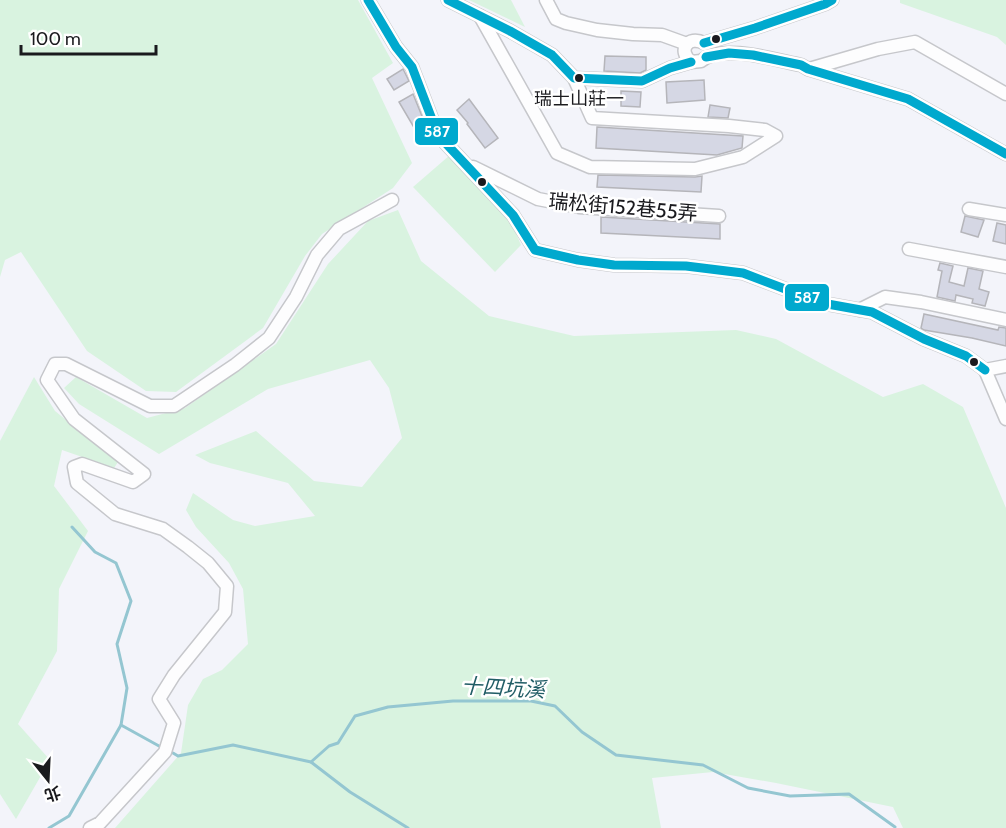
<svg xmlns="http://www.w3.org/2000/svg" width="1006" height="828" viewBox="0 0 1006 828" font-family="Cabin,'Noto Sans TC',sans-serif">
<style>
.green{fill:#d9f3e0}
.lines{fill:none;stroke-linecap:round;stroke-linejoin:round}
.stream{stroke:#94c6d1;stroke-width:3}
.building{fill:#d5d7e4;stroke:#b5b5ba;stroke-width:1.5}
.minor-casing{stroke:#c6c7cb;stroke-width:15}
.minor{stroke:#fdfdfe;stroke-width:12}
.bus-1-casing{stroke:#fff;stroke-width:14}
.bus-1{stroke:#00a9ce;stroke-width:9}
.bus-dot{fill:#1a1a1e;stroke:#fff;stroke-width:2}
.labels{text-anchor:middle;stroke-width:5;stroke-linejoin:round;paint-order:stroke}
.bus-label{font-size:18px;fill:#1a1a1e;stroke:#fff}
.street-label{font-size:20px;fill:#1a1a1e;stroke:#fff}
.water-label{font-size:21px;font-style:italic;fill:#215d66;stroke:#fff}
.line-badge{stroke:#fff;stroke-width:2}
.badge-label{font-size:16px;text-anchor:middle;font-weight:bold;fill:#fff}
</style>
<rect width="100%" height="100%" fill="#f3f4fa"/>
<g class="green">
<polygon points="0,0 358,0 393,63 372,78 412,163 393,188 322,234 305,256 263,328 176,392 146,391 87,351 21,252 5,260 0,277"/>
<polygon points="469,0 511,0 525,27"/>
<polygon points="900,0 1006,0 1006,45 997,37 900,3"/>
<polygon points="450,155 509,217 521,245 495,272 413,187"/>
<polygon points="398,210 421,261 489,316 574,336 736,330 776,339 883,397 923,384 963,407 1006,508 1006,828 903,828 893,807 776,783 713,772 652,778 661,828 115,828 181,753 188,705 203,679 222,670 248,644 243,589 229,563 196,527 186,510 193,493 233,520 255,526 315,516 288,483 210,463 195,455 256,431 314,481 362,487 402,438 389,388 370,360 268,389 159,454 79,404 64,388 76,377 147,418 185,408 276,344 328,264 368,221"/>
<polygon points="34,377 55,411 118,462 114,468 62,450 54,486 88,531 59,589 57,651 18,724 50,760 16,819 0,794 0,441"/>
</g>
<g class="lines">
<g class="stream">
<polyline points="121,725 159,746"/>
<polyline points="173,753 178,756 233,745 311,762 350,792 408,828"/>
<polyline points="311,762 329,746 338,743 355,716 388,707 453,701 531,701 555,706 582,732 616,755 703,765 748,788 790,796 849,794 895,827"/>
<polyline points="49,828 69,816 121,725 127,688 117,644 131,601 116,563 95,552 72,527"/>
</g>
</g>
<g class="building">
<polygon points="605,56 646,57 646,70 640,73 604,71"/>
<polygon points="403,69 409,81 394,90 387,79"/>
<polygon points="704,80 705,100 667,103 666,82"/>
<polygon points="621,91 641,92 640,107 621,106"/>
<polygon points="413,94 428,131 419,136 399,102"/>
<polygon points="469,99 498,138 485,148 467,124 468,123 457,110"/>
<polygon points="710,105 730,108 728,118 708,117"/>
<polygon points="597,127 743,136 742,148 717,155 596,148"/>
<polygon points="598,175 695,177 702,176 701,192 597,187"/>
<polygon points="965,216 984,220 978,237 961,232"/>
<polygon points="601,217 720,224 720,239 601,233"/>
<polygon points="997,223 1006,225 1006,244 993,241"/>
<polygon points="940,263 953,266 949,282 964,286 968,268 983,271 979,289 989,292 985,306 972,303 973,299 956,295 955,301 937,297 942,271 938,270"/>
<polygon points="924,314 998,330 999,327 1006,328 1006,346 972,338 924,330 921,328"/>
</g>
<g class="lines">
<g class="minor-casing">
<g id="minor">
<polyline points="368,0 396,47 412,67 438,135 513,215 535,250 578,260 614,265 686,266 743,273 822,303 872,312 924,339 966,356 985,370"/>
<path d="M448,0L510,31L552,55L574,78L642,81L670,68L691,62L701,61C722,43 775,60 801,65L808,69L908,99L1006,154"/>
<polyline points="546,0 556,19 566,23 597,30 633,34 662,35 687,44"/>
<polyline points="480,16 557,153 590,167 695,169 743,157 776,136 765,130 729,126 592,118 574,78"/>
<path d="M691,62C677,50 688,35 704,43L755,28L825,4L832,0"/>
<polyline points="809,69 878,49 915,42 1006,94"/>
<polyline points="473,167 538,199 579,207 719,216"/>
<polyline points="969,209 1006,215"/>
<polyline points="909,249 1006,267"/>
<polyline points="859,310 885,297 921,302 1006,320"/>
<polyline points="985,370 1006,419"/>
<polyline points="985,370 1006,366"/>
<polyline points="90,828 100,823 165,752 174,723 159,699 174,675 225,612 227,586 208,563 188,547 163,529 115,514 77,483 74,467 82,464 133,482 144,474 74,419 47,380 55,364 66,364 150,406 174,406 235,365 269,338 296,297 317,255 339,229 392,200"/>
</g>
</g>
<use href="#minor" class="minor"/>
<g class="bus-1-casing">
<g id="bus-1">
<polyline points="368,0 396,47 412,67 438,135 513,215 535,250 578,260 614,265 686,266 743,273 822,303 872,312 924,339 966,356 985,370"/>
<polyline points="448,0 510,31 552,55 574,78 642,81 670,68 691,62"/>
<polyline points="704,43 755,28 825,4 832,0"/>
<polyline points="706,57 729,53 753,55 801,65 808,69 908,99 1006,154"/>
</g>
</g>
<use href="#bus-1" class="bus-1"/>
</g>
<g class="bus-dot">
<circle cx="716" cy="39" r="5"/>
<circle cx="579" cy="78" r="5"/>
<circle cx="482" cy="182" r="5"/>
<circle cx="974" cy="362" r="5"/>
</g>
<g class="labels">
<g class="bus-label">
<text x="579" y="105">瑞士山莊一</text>
</g>
<g class="street-label">
<text transform="translate(623 207) rotate(5)" y="7">瑞松街152巷55弄</text>
</g>
<g class="water-label">
<text transform="translate(503 688) rotate(3)" y="7">十四坑溪</text>
</g>
</g>
<g class="line-badge">
<rect x="414" y="117" width="45" height="29" rx="6" fill="#00a9ce"/>
<rect x="784" y="283" width="46" height="29" rx="6" fill="#00a9ce"/>
</g>
<g class="badge-label">
<text x="437" y="137">587</text>
<text x="807" y="303">587</text>
</g>
<g transform="translate(48 780) rotate(162)" stroke="#ffffff" stroke-width="4.5" paint-order="stroke">
<path d="M0-4.5L10 22L0 15L-10 22Z" fill="#1a1a1e"/>
<text y="-9" font-size="16" font-weight="bold" text-anchor="middle" fill="#1a1a1e">北</text>
</g>
<path d="M21 45v9h135v-9" fill="none" stroke="#1a1a1e" stroke-width="3"/>
<text x="30" y="45" font-size="18" fill="#1a1a1e" stroke="#ffffff" stroke-width="4.5" paint-order="stroke">100 m</text>
</svg>
